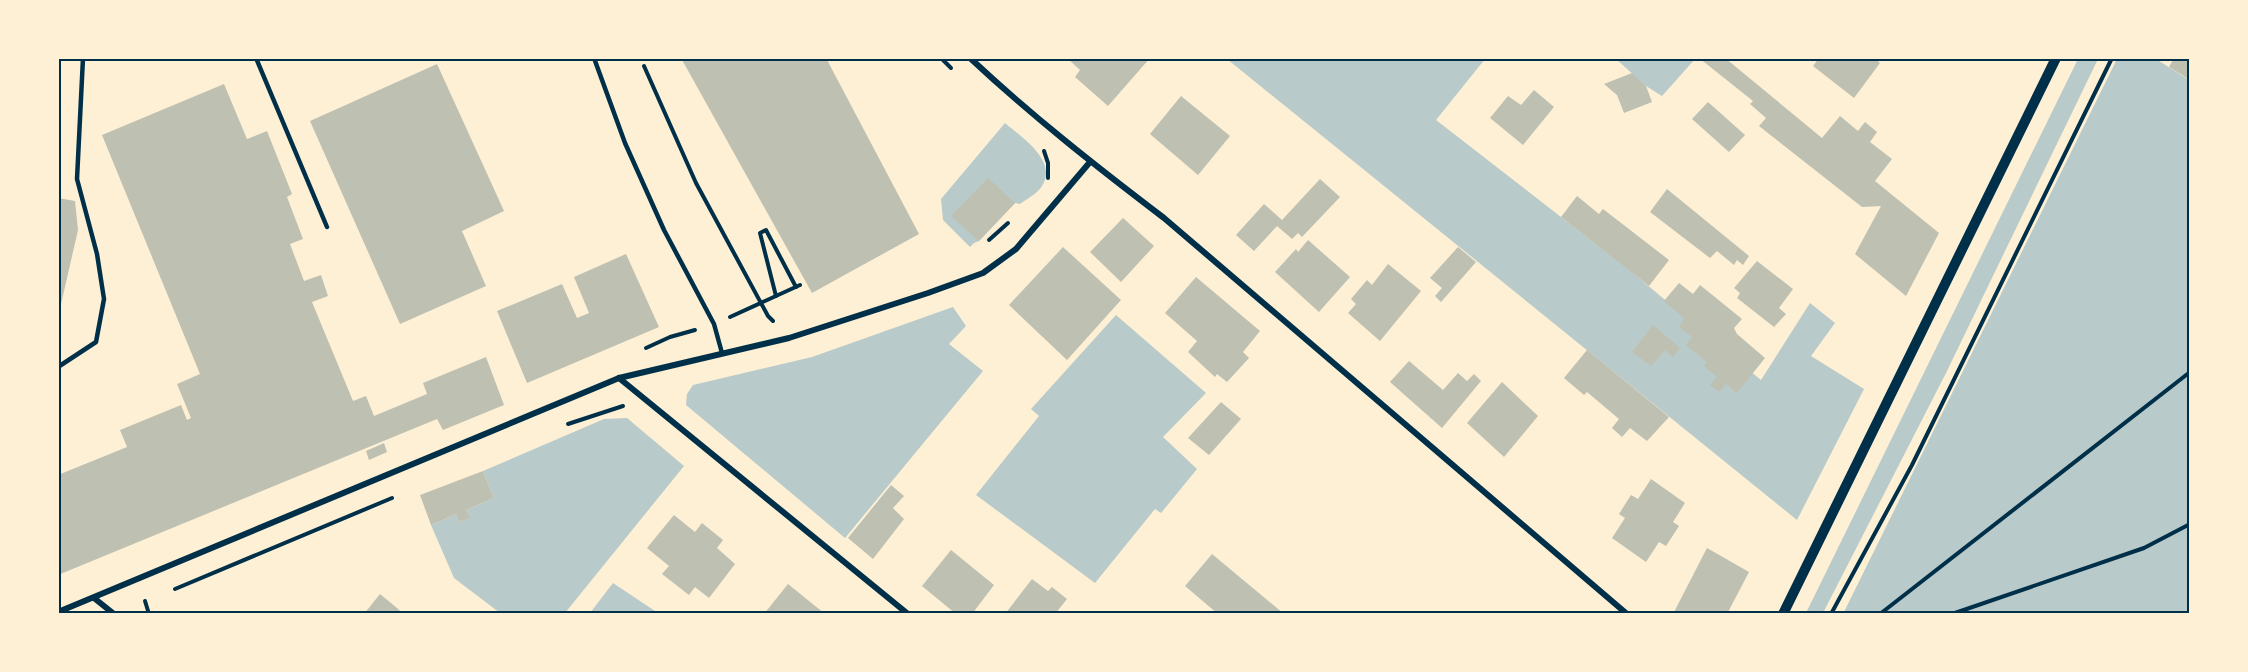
<svg xmlns="http://www.w3.org/2000/svg" width="2248" height="672" viewBox="0 0 2248 672" font-family="'Archivo Narrow',sans-serif">
<style>
.green{fill:#b9caca}
.building{fill:#bec0b2}
.lines{fill:none;stroke-linecap:round;stroke-linejoin:round}
.path{stroke:#003049;stroke-width:4}
.service{stroke:#003049;stroke-width:4.5}
.minor{stroke:#003049;stroke-width:6}
.tertiary{stroke:#003049;stroke-width:10}
.neatline{fill:none;stroke:#003049;stroke-width:2}
</style>
<rect width="100%" height="100%" fill="#fdf0d5"/>
<g class="green">
<polygon points="1227,59 1485,59 1436,120 1628,269 1761,380 1810,303 1835,323 1811,356 1864,389 1797,520"/>
<polygon points="1616,59 1695,59 1662,96 1646,86"/>
<polygon points="2078,59 2098,59 1946,373 1823,613 1806,613"/>
<polygon points="2117,59 2156,59 2189,80 2189,613 1843,614"/>
<path d="M1005,123C1021,137 1058,160 1042,186C1038,193 1027,199 1020,204L1015,203L979,241L974,243L970,247L943,220L941,199Z"/>
<polygon points="953,307 966,326 949,344 983,371 845,538 686,405 687,394 693,385 812,357"/>
<polygon points="1116,315 1206,393 1163,437 1197,469 1161,513 1155,509 1095,583 976,495 1039,416 1031,409"/>
<polygon points="627,418 684,466 565,613 500,613 454,578 431,525 456,514 459,522 469,518 466,510 494,498 483,471 604,419"/>
<polygon points="613,583 658,613 590,613"/>
</g>
<g class="building">
<polygon points="681,58 826,58 919,234 812,293"/>
<polygon points="1067,58 1150,58 1108,106 1075,77 1080,70"/>
<polygon points="1699,58 1725,58 1822,138 1840,116 1858,131 1865,122 1877,132 1870,142 1892,159 1875,181 1939,233 1906,296 1855,254 1881,206 1862,207 1759,126 1766,118 1750,104 1753,101"/>
<polygon points="1819,58 1874,58 1880,63 1854,98 1813,66"/>
<polygon points="2174,58 2190,58 2190,80 2169,67"/>
<polygon points="437,64 504,211 462,231 486,286 400,324 310,121"/>
<polygon points="1632,73 1646,86 1652,102 1624,113 1617,95 1604,84"/>
<polygon points="224,84 247,139 267,131 292,194 287,197 303,239 290,244 304,281 321,275 328,296 312,302 353,401 366,396 374,416 427,394 423,383 486,357 504,405 443,430 437,419 58,575 58,475 127,447 120,430 181,405 187,420 191,418 177,384 200,374 102,135"/>
<polygon points="1534,90 1554,107 1523,145 1490,118 1508,96 1521,105"/>
<polygon points="1181,96 1230,136 1198,175 1150,134"/>
<polygon points="1708,102 1745,135 1729,152 1692,119"/>
<polygon points="988,178 1015,203 979,241 951,216"/>
<polygon points="1320,179 1340,197 1302,237 1298,233 1292,239 1277,226 1254,251 1236,235 1264,204 1282,220"/>
<polygon points="1667,189 1749,256 1743,265 1737,260 1734,265 1717,251 1710,258 1650,212"/>
<polygon points="1577,196 1599,214 1603,209 1669,260 1649,286 1561,217"/>
<polygon points="58,198 75,201 78,230 59,313"/>
<polygon points="1123,218 1154,246 1121,282 1090,252"/>
<polygon points="1308,240 1350,277 1319,312 1275,272 1296,249 1298,252"/>
<polygon points="1063,247 1121,300 1067,360 1009,305"/>
<polygon points="1458,247 1476,262 1441,302 1435,296 1442,288 1430,278"/>
<polygon points="626,254 659,327 527,383 497,311 562,284 577,318 589,313 574,277"/>
<polygon points="1757,261 1793,289 1779,308 1786,314 1774,327 1737,298 1740,293 1734,288"/>
<polygon points="1388,264 1421,291 1380,341 1348,313 1356,304 1351,299 1367,280 1372,285"/>
<polygon points="1196,277 1260,331 1243,352 1249,358 1227,382 1217,374 1215,377 1188,352 1197,341 1165,313"/>
<polygon points="1679,283 1693,294 1700,285 1742,319 1734,328 1737,334 1765,358 1737,393 1726,384 1719,392 1710,385 1717,377 1704,366 1707,362 1686,345 1692,337 1679,327 1684,318 1664,301"/>
<polygon points="1653,325 1680,348 1673,357 1665,350 1651,366 1632,352"/>
<polygon points="1587,350 1669,417 1647,441 1630,428 1622,437 1612,428 1619,419 1587,392 1584,395 1564,378"/>
<polygon points="1409,361 1443,390 1458,373 1467,381 1474,374 1481,381 1442,428 1390,382"/>
<polygon points="1502,382 1538,416 1504,457 1467,423"/>
<polygon points="1221,402 1241,419 1209,455 1188,438"/>
<polygon points="384,443 387,452 369,460 366,451"/>
<polygon points="483,471 494,498 466,510 470,518 459,522 456,514 431,525 420,495"/>
<polygon points="1651,479 1685,503 1673,522 1679,526 1666,546 1659,542 1646,562 1612,538 1625,518 1619,514 1631,495 1638,499"/>
<polygon points="891,485 904,496 893,508 904,519 873,559 848,538"/>
<polygon points="674,515 695,532 702,523 723,540 717,548 735,564 709,598 695,587 689,595 662,574 669,566 647,548"/>
<polygon points="1707,548 1749,572 1727,614 1673,614"/>
<polygon points="951,550 994,585 972,614 956,614 922,586"/>
<polygon points="1212,554 1284,614 1218,614 1185,586"/>
<polygon points="1032,579 1048,591 1052,587 1067,599 1055,614 1005,614"/>
<polygon points="788,584 825,614 764,614"/>
<polygon points="380,594 397,608 403,614 364,614"/>
</g>
<g class="lines">
<g class="path">
<polyline points="941,58 951,68"/>
<polyline points="644,66 696,183 768,316 773,321"/>
<polyline points="1044,151 1048,163 1048,178"/>
<polyline points="989,240 1008,223"/>
<polyline points="776,296 760,233 766,230 796,287"/>
<polyline points="730,317 800,285"/>
<polyline points="646,348 670,337 695,330"/>
<polyline points="568,424 623,406"/>
<polyline points="175,589 392,498"/>
<polyline points="145,601 149,614"/>
<polyline points="1831,614 1912,465 2112,58"/>
<polyline points="1880,614 2190,372"/>
<polyline points="1952,614 2144,548 2190,524"/>
</g>
<g class="service">
<polyline points="256,58 327,227"/>
<polyline points="594,58 625,143 664,230 714,324 722,353"/>
<polyline points="58,367 96,342 104,299 97,254 77,179 83,58"/>
</g>
<g class="minor">
<path d="M970,58C1032,116 1097,167 1164,218L1627,614"/>
<polyline points="619,378 908,614"/>
<polyline points="94,598 114,614"/>
<polyline points="58,612 619,378 789,338 928,293 983,273 1016,249 1090,162"/>
</g>
<polyline class="tertiary" points="1783,614 2056,58"/>
</g>
<rect width="2248" height="672" fill="none" stroke="#fdf0d5" stroke-width="120"/>
<rect x="60" y="60" width="2128" height="552" class="neatline"/>
</svg>
